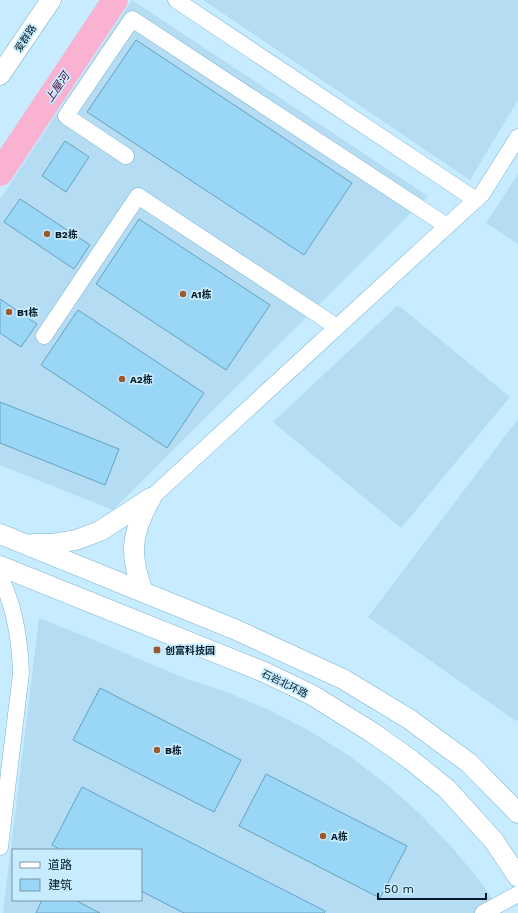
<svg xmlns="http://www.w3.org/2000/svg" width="518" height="913" viewBox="0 0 518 913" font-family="'Work Sans','Noto Sans SC',sans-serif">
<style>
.built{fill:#b4dcf2;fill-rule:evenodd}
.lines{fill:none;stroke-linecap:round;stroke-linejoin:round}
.river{stroke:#f9b2d1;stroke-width:26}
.building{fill:#9ad6f6;stroke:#66a1bf}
.minor-casing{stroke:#78b3d2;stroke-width:17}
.major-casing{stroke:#78b3d2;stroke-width:21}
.minor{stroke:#fff;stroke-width:16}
.major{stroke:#fff;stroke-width:20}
.poi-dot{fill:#9d582b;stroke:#c8ecff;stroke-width:1.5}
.labels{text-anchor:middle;stroke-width:3.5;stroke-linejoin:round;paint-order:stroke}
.street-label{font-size:10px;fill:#011924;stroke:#c8ecff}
.poi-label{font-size:10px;font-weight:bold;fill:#011924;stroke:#c8ecff;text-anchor:start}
.water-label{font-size:11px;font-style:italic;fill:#530132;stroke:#c8ecff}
</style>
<rect width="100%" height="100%" fill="#c8ecff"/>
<g class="built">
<polygon points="132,0 428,196 113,510 0,465 0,199"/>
<polygon points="203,0 518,0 518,100 470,180"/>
<polygon points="518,174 518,244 486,223"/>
<polygon points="398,305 510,397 401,528 273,422"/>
<polygon points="518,419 518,720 516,721 368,617"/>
<path d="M39,618L104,644L184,678L227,692L269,710L310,731L348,755L385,783L419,813L451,846L480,881L502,913H3ZM13,850H141V900H13Z"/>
</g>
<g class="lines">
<polyline class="river" points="0,173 115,0"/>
</g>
<g class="building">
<polygon points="136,40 352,183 304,255 87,112"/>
<polygon points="65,141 89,157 66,192 42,176"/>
<polygon points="20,199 90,245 74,269 4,222"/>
<polygon points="139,219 270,305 226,370 96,284"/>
<polygon points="0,299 37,324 21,347 0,333"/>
<polygon points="78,310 204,393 167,448 41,365"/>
<polygon points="0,402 119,449 105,485 0,443"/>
<polygon points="100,688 241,760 214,812 73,740"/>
<polygon points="266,774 407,846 380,898 239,826"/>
<polygon points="82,787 325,911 324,913 184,913 141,891 141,850 61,850 52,845"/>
<polygon points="42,900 75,900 100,913 36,913"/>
</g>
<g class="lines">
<g class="minor-casing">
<g id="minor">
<polyline points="176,0 476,200"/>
<polyline points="126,156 66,116 132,19 447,226"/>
<polyline points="44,336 138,196 337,327"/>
<polyline points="151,498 482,194 518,137"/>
<path d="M0,577C15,607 20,640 21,673L0,847"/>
<polyline points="483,913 518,894"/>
</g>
</g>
<g class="major-casing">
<g id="major">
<polyline points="0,75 51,0"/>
<polyline points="0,534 234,629 343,679 409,719 469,763 518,813"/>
<polyline points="32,544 51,544 76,540 100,531 151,498"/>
<polyline points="0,566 264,672 312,695 373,733 411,760 447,789 494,841 518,877"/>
<path d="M143,592C129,555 131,533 151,498"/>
</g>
</g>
<use href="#minor" class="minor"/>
<use href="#major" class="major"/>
</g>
<g class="poi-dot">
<circle cx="47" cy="234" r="4"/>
<circle cx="183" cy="294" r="4"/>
<circle cx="9" cy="312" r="4"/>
<circle cx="122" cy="379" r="4"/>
<rect x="153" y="646" width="8" height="8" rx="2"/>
<circle cx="157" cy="750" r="4"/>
<circle cx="323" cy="836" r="4"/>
</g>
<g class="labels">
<g class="street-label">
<text transform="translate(25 38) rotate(-56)" y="4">爱群路</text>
<text transform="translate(285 683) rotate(26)" y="4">石岩北环路</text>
</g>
<g class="poi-label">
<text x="55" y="238">B2栋</text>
<text x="191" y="298">A1栋</text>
<text x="17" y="316">B1栋</text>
<text x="130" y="383">A2栋</text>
<text x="165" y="654">创富科技园</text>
<text x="165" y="754">B栋</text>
<text x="331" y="840">A栋</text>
</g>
<g class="water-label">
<text transform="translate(57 87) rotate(-56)" y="4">上屋河</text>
</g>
</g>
<rect x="12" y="849" width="130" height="52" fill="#c8ecff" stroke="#7898a7"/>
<rect x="20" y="862" width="20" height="6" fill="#ffffff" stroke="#7898a7"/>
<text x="48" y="869" font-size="12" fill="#011924">道路</text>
<rect x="20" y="879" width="20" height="12" fill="#9ad6f6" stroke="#7898a7"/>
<text x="48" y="889" font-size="12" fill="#011924">建筑</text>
<path d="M378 893v6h108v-6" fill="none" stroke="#011924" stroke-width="2"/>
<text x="384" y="893" font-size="12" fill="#011924" stroke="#c8ecff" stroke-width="3" paint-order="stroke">50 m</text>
</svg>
